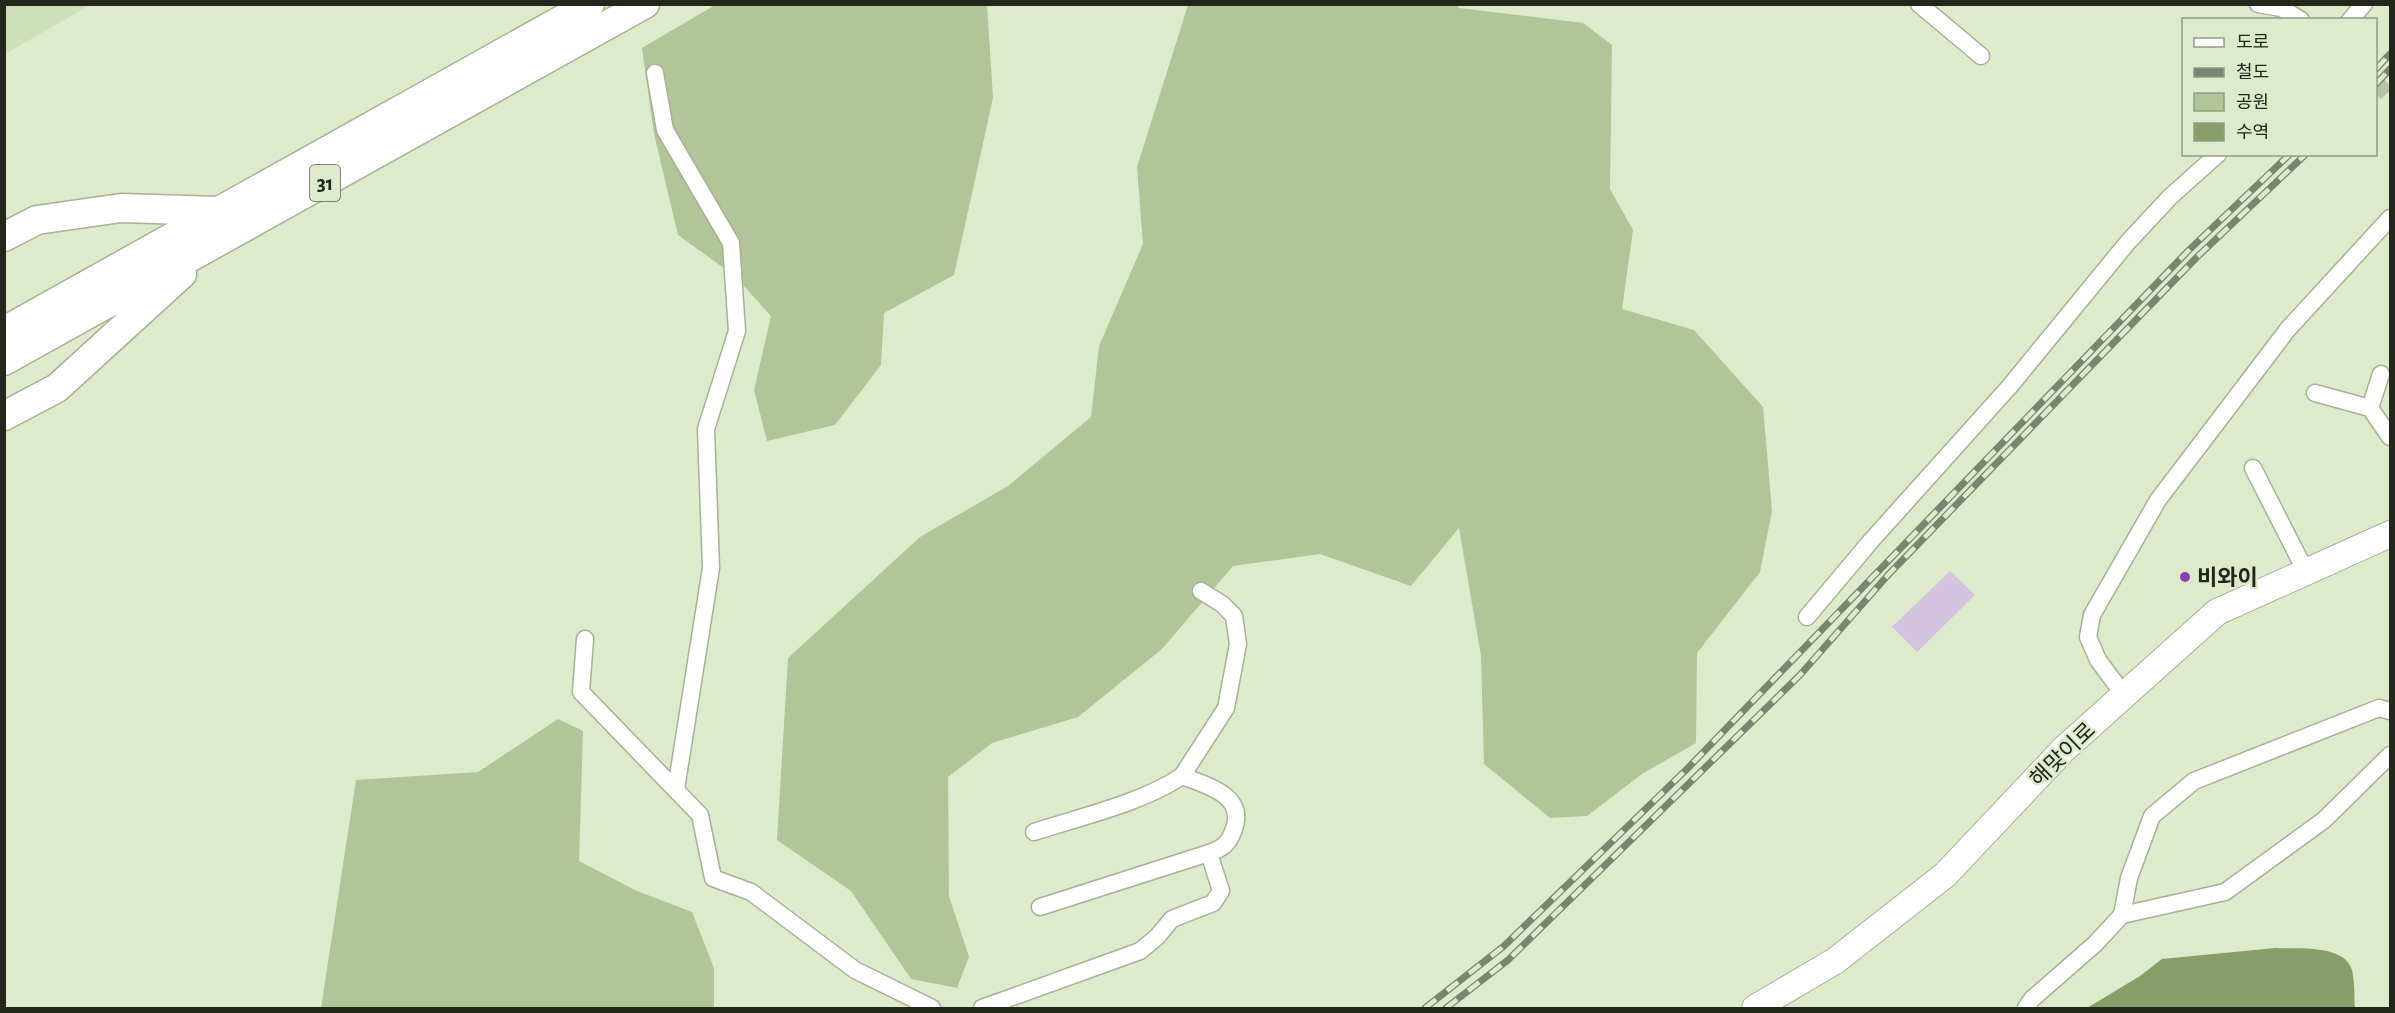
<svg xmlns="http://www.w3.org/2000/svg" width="2395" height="1013" viewBox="0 0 2395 1013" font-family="'Alegreya Sans','Noto Sans KR',sans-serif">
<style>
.built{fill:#cedfba}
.green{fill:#b2c599}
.water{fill:#879e68}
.building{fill:#d4c4e0}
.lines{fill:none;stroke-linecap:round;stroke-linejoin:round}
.street-tunnel{stroke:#b8c3a9;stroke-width:16;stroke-dasharray:16 8;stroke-linecap:butt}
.street-casing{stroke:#a5b295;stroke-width:19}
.primary-casing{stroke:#a5b295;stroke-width:28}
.highway-casing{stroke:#a5b295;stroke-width:31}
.street{stroke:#fff;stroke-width:16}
.primary{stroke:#fff;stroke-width:26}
.highway{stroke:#fff;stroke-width:28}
.rail-casing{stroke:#7b8470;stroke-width:7}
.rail{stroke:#ddeacc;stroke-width:4.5;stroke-dasharray:14;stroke-linecap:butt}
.poi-dot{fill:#8740b3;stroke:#ddeacc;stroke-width:2}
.labels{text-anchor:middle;stroke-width:5;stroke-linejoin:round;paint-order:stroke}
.shield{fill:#ddeacc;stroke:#5a6150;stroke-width:1.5}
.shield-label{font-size:21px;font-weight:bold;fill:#22261b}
.poi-label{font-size:22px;font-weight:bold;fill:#22261b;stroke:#ddeacc;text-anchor:start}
.street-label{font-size:22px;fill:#22261b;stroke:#ddeacc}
</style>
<rect width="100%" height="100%" fill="#ddeacc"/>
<polygon class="built" points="5,4 90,4 90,5 5,54"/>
<g class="green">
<polygon points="715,5 987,5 993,98 954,275 884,313 881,365 835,425 767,441 754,390 771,316 735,276 678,235 654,134 642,48"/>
<polygon points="1188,5 1457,5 1459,8 1583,23 1612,45 1610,189 1633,230 1622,309 1694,330 1763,407 1772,511 1760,572 1697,653 1696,743 1642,774 1587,816 1550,818 1484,764 1481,656 1459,528 1411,586 1320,554 1233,566 1162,649 1078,717 992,743 948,777 949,896 969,957 957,988 911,979 851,891 777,840 788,658 920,537 1008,486 1091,417 1099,346 1143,244 1137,167"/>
<polygon points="558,719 583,731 579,861 637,891 692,912 714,968 714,1008 321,1008 356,780 478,772"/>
</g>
<path class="water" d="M2275,948C2297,949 2345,944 2352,970C2355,982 2354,997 2355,1008H2087L2140,976L2162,959Z"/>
<polygon class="building" points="1950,571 1975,595 1917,652 1892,627"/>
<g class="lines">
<polyline class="street-tunnel" points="2376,82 2390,98"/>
<g class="street-casing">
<g id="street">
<polyline points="1919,4 1981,56"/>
<polyline points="2258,4 2281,8 2301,20"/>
<polyline points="2350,20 2364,4"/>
<polyline points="655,73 665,130 731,243 737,331 706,429 711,568 676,789"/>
<polyline points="2315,393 2370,408 2390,437"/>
<polyline points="2370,408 2381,374"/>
<polyline points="2253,468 2306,572"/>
<polyline points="1807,617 1870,542 2010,386 2128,242 2170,197 2218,154"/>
<polyline points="585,639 581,692 700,815 713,878 751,892 855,970 932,1008"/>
<polyline points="2124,695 2098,660 2088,637 2092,615 2158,500 2288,329 2390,218"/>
<polyline points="1182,776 1226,708 1238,644 1234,616 1222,604 1201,591"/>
<path d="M1034,832C1080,817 1142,803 1182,776C1206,785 1246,795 1234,829C1229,843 1224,848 1209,853"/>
<polyline points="2122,915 2129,878 2152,816 2194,781 2379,708 2390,711"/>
<polyline points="982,1008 1140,951 1157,937 1172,919 1213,903 1221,891 1209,853 1040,907"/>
<polyline points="2026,1008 2032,999 2095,944 2122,915 2225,892 2324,820 2390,755"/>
</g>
</g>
<g class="primary-casing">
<polyline id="primary" points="1755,1008 1835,961 1945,875 2064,749 2217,612 2390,534"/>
</g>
<g class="highway-casing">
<g id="highway">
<polyline points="4,237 37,220 121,208 218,211"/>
<polyline points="4,331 590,4"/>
<polyline points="4,361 645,4"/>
<polyline points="4,416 57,388 182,274"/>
</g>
</g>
<use href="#street" class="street"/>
<use href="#primary" class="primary"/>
<use href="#highway" class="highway"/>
<g class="rail-casing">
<g id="rail">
<polyline points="2376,69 2390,54"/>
<polyline points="2376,84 2390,69"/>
<polyline points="1425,1008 1504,946 1687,769 2189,250 2290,154"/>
<polyline points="1446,1008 1508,960 1800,675 1888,575 2197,257 2306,154"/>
</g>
</g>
<use href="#rail" class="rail"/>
</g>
<circle class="poi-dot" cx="2185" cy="577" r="6"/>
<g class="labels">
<rect class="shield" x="310" y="165" width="30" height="36" rx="4.5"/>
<g class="shield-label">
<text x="325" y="190">31</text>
</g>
<g class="poi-label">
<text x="2197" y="585">비와이</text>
</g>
<g class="street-label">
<text transform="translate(2062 754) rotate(-44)" y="8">해맞이로</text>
</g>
</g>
<rect width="2395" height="1013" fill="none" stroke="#22261b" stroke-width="12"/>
<rect x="2182" y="18" width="195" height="138" fill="#ddeacc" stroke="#929c85" stroke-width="1.5"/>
<rect x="2194" y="38" width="30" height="9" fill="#ffffff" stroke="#929c85" stroke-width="1.5"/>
<text x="2236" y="48" font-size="18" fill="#22261b">도로</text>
<rect x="2194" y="68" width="30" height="9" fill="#7b8470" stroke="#929c85" stroke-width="1.5"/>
<text x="2236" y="78" font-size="18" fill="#22261b">철도</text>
<rect x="2194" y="93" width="30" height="18" fill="#b2c599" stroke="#929c85" stroke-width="1.5"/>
<text x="2236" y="108" font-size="18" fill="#22261b">공원</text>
<rect x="2194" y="123" width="30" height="18" fill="#879e68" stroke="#929c85" stroke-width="1.5"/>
<text x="2236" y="138" font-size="18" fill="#22261b">수역</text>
</svg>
